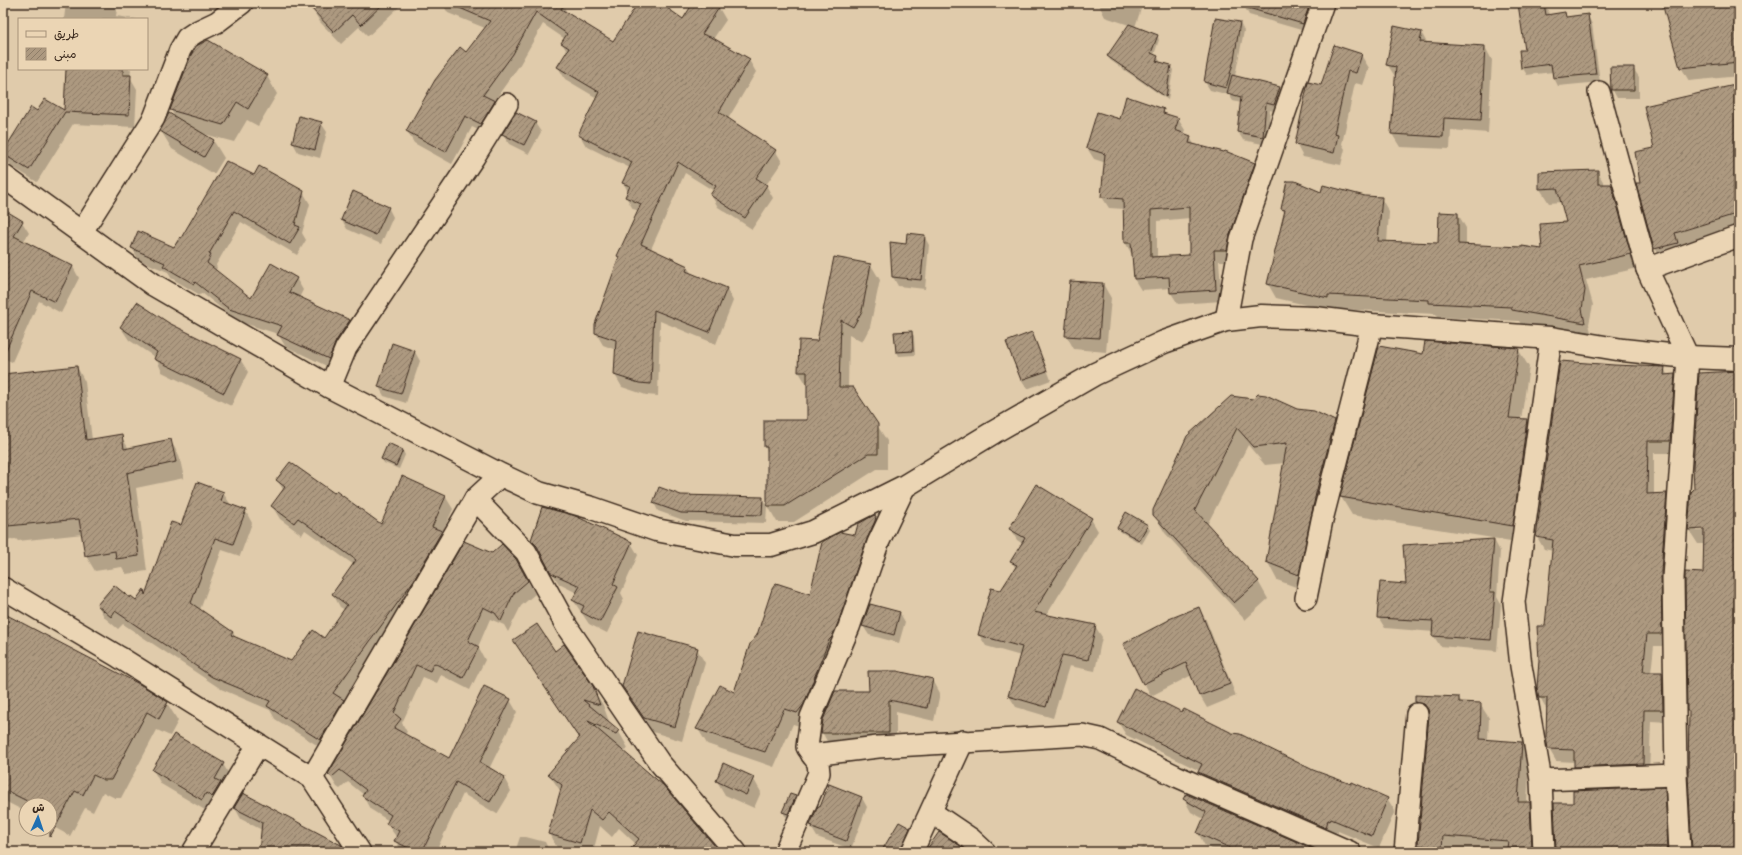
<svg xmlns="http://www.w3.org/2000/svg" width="1742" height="855" viewBox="0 0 1742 855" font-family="'Architects Daughter','Playpen Sans Arabic',sans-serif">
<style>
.shadow{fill:#0003;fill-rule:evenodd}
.building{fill:url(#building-hatch);stroke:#3b2a1e;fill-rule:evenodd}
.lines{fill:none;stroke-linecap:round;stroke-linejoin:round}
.minor-casing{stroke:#3b2a1e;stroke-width:24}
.secondary-casing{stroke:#3b2a1e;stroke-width:25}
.minor{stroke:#ebd5b4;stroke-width:21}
.secondary{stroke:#ebd5b4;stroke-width:22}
</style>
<defs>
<pattern id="building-hatch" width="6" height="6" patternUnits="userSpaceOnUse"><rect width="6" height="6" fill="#ad9980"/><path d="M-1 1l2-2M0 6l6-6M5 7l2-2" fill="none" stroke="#8e7d68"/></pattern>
</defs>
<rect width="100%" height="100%" fill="#e0cbab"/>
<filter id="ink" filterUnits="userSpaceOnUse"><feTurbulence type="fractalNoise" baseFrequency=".025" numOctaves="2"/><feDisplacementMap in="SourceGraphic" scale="8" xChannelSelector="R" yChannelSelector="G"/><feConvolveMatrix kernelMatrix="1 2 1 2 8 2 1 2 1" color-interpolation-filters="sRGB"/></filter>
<g filter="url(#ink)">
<g class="shadow">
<polygon points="66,3 118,3 116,16 137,19 64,19"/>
<polygon points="320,3 396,3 399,7 368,36 359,27 341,44 320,22 313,10"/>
<polygon points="442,3 569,3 564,7 569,16 613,42 639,3 658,3 684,20 694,3 711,3 719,8 726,20 713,39 749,60 756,72 728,119 775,150 782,162 766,185 773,198 752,229 718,207 711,195 714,191 685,173 651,249 687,266 692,275 727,289 733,301 716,344 660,321 658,396 646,395 622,387 615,375 616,350 603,345 596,333 639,211 633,209 626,197 628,192 623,182 630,168 586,146 579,134 597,98 565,79 558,67 567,52 562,43 565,39 543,24 519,66 494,101 501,114 488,135 472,127 452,164 414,143 407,131 485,28 448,13"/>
<polygon points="1101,3 1143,3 1135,27 1157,35 1159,40 1154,55 1157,56 1160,61 1159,63 1170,66 1173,70 1168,100 1110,60 1108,56 1129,25 1105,17 1100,7"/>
<polygon points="1245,3 1311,3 1316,11 1308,32 1249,15 1244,6"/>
<polygon points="1536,3 1544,3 1548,10 1549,16 1564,14 1567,18 1587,15 1592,24 1600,82 1558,86 1554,78 1553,72 1527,75 1522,67"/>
<polygon points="1663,3 1739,3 1739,76 1689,81 1681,67"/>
<polygon points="1240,23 1244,31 1235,76 1279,87 1284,95 1278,113 1270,110 1267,145 1243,140 1238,132 1241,103 1233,101 1229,95 1210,90 1205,82"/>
<polygon points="1421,32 1427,43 1485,47 1492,60 1488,133 1451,130 1450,149 1400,147 1392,134 1396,78 1387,64"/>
<polygon points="1361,55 1369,68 1363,85 1355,83 1342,144 1345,149 1341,165 1303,157 1296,144 1309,84 1322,86"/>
<polygon points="1633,68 1639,77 1639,98 1617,98 1612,89"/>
<polygon points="67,69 131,69 130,77 137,89 135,127 73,124 37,182 11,166 3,153 38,113 46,100 65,112"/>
<polygon points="267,76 277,94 258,126 247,120 234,142 204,134 213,140 224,158 214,174 172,149 161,131 176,119 171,110"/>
<polygon points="3,80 7,87 3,93"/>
<polygon points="1739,85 1739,227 1663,262 1655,248 1641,183 1655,149"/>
<path d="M1163,110L1166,115L1178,119L1185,130L1183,134L1190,137L1195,146L1254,164L1260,175L1233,261H1219L1222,301L1178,304L1171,293V288L1141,290L1134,279L1133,253H1131L1125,242L1124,209L1109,208L1102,197L1106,163L1094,159L1087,148L1120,120ZM1190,218V256L1157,258V221Z"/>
<polygon points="321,123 327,132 320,158 298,152 293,143"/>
<polygon points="535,123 541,132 529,154 509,144 503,134"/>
<polygon points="1597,171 1605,185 1611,185 1619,199 1638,268 1586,280 1593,305 1589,324 1592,336 1521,324 1519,321 1438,317 1436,314 1336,309 1336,312 1276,298 1268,284 1285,214 1282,209 1322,193 1381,198 1389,212 1387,243 1439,244 1458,214 1466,228 1466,246 1543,250 1567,223 1562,202 1549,203 1540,189 1540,173"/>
<polygon points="254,177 303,192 310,204 302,233 306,240 297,255 241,222 216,265 217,268 215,271 251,299 296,278 303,290 299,298 349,321 356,333 335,370 285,346 278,334 237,321 202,293 200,295 171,278 168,272 139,260 132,248 175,248"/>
<polygon points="388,207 393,217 381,244 347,229 342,220"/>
<polygon points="3,210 22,222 29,233 23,242 73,267 79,278 61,313 39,301 12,362 3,358"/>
<polygon points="924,236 929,245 925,289 898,286 893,277 891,244 907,245"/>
<polygon points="871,265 880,280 870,327 862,342 849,335 848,388 877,425 887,441 887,469 877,469 794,522 777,522 768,506 768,453 765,447 808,421 808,387 799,372"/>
<polygon points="1103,284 1111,298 1106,352 1074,349 1066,335"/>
<polygon points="121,328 240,359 248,372 231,406 162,372 156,358 129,340"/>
<polygon points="911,332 914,336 915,355 899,356 897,352"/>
<polygon points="1032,334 1037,343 1051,380 1027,389 1021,380 1007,343"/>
<polygon points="1518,349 1529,367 1521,420 1527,420 1537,438 1523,543 1352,515 1341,497 1424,355"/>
<polygon points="415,352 420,361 406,403 384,396 379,387"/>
<polygon points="1613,366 1664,368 1668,376 1674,375 1681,387 1677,453 1654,453 1654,495 1666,494 1673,506 1668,646 1654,646 1651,673 1662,673 1669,685 1669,722 1651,721 1649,776 1582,779 1575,767 1575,762 1556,761 1549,749 1547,710 1540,697 1553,551 1544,549 1537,537 1537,531"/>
<polygon points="77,367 85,382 92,440 121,436 129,449 170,440 179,455 184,478 136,488 147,571 126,574 122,567 95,571 86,556 83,534 18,541 16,539 3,540 3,375"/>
<path d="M1739,373V852H1693L1688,741L1690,714L1688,711L1704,574L1705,544H1698L1689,530L1692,492L1695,489ZM1709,528V530L1697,531V529Z"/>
<polygon points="1297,410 1334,421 1345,440 1309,592 1277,580 1267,561 1285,463 1265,465 1248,445 1207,525 1258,581 1268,599 1245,620 1165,533 1154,514 1188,437"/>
<polygon points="388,444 403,451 405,455 399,469 384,463 382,459"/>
<polygon points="277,480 335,495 381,525 445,496 453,509 442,533 449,545 421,593 344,701 351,713 328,752 275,719 270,710 221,689 123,624 118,629 105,618 98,606 130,599 137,602 144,591 146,595 182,527 223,493 231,505 245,510 252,523 240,556 222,550 200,610 233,632 236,639 292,662 324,639 345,610 340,607 333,594 354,565 305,530 302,535 280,519 272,506 284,491"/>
<polygon points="681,496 762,498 767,506 766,523 686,521 658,511 654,503"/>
<polygon points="876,517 885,532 806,728 793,724 774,767 707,744 698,729 735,694 856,537 859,524"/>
<polygon points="1091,519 1098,531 1046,616 1095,626 1102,637 1095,671 1069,666 1053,718 1016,707 1009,696 1021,656 986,646 979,635 1001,592 1016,569 1012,562 1023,544 1017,540 1010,529"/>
<polygon points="1147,525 1150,530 1142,544 1121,532 1118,528"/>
<polygon points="532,540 631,543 638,555 621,593 624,599 607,633 589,624 573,600 577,593 559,584"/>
<polygon points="1494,540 1500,551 1497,597 1501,604 1497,651 1440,646 1433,635 1434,632 1385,628 1378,617 1407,585"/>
<polygon points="465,542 523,573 535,594 521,606 508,632 504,625 490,619 478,647 485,660 470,690 441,675 437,683 423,677 402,723 407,732 405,734 449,760 510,700 517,712 489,769 504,778 511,791 497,814 463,794 438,847 451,852 402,852 395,840 397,838 387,824 389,821 370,809 363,796 364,795 348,782 340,789 337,787 329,774"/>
<polygon points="1199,608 1206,620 1236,696 1207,708 1200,696 1192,675 1151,696 1124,644"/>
<polygon points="900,613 905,622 899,643 869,635 863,626"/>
<polygon points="3,615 167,703 178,721 170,736 157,730 121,798 115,798 103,792 93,812 85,808 70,836 50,825 50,805 26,805 26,812 3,800"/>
<polygon points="514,640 555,652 592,687 603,705 610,724 618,730 628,748 626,751 617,747 719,852 629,852 636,844 619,828 612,837 600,826 593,852 559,851 549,834 561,792 549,774 579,739"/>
<polygon points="697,649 705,663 682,741 653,732 623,686"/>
<polygon points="933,680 940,693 934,721 896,712 896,745 829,745 822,732 870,692"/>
<polygon points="1459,698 1462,703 1480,704 1489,718 1488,740 1521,743 1530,757 1527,803 1529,803 1538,818 1539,852 1418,852 1430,718 1424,717 1416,702"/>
<polygon points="1183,713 1313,771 1387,798 1395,811 1379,848 1338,831 1338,833 1336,832 1333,840 1206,785 1200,771 1126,735 1118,722"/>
<polygon points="223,764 231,778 210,813 161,784 153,770"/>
<polygon points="753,778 761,792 754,808 725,795 717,781"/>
<polygon points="829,786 862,798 867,807 851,849 817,837 811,827 811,825 821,809"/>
<polygon points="1664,788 1672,803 1675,852 1557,852 1555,804 1574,804"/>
<polygon points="795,797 798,802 790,818 785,816 783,811"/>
<polygon points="1184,799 1317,852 1218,852 1205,846 1198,833 1204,819 1191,812"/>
<polygon points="235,808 345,852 260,852 262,830 241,819"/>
<polygon points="909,829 915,840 911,852 882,852"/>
<polygon points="520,837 526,837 545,842 550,852 515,852"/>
<polygon points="1144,846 1149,852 1137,852"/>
<polygon points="860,847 868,852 857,852"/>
</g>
<g class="building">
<polygon points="306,3 384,3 361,25 352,15 334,32"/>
<polygon points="448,3 565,3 561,9 613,41 638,3 660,3 683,19 693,3 722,3 702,34 713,38 750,59 719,112 776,150 756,178 767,185 745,218 710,195 716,186 678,162 641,244 688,266 686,271 727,288 709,332 654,310 651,384 639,383 614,375 616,340 595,333 595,324 619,257 617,256 641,204 625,197 630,186 622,183 632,162 578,135 599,92 557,67 569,48 561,43 567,34 536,12 513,54 483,95 495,101 481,124 465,116 446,152 406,131 435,80 460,47 466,52 490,21"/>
<polygon points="1249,3 1310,3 1303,24 1248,8"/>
<polygon points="1528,3 1544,3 1546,15 1565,12 1566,17 1588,14 1596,74 1553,78 1551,64 1521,68 1519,50 1525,50 1518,4"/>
<polygon points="1662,3 1739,3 1739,62 1680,68"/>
<polygon points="1215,18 1240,22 1234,60 1226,88 1204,82"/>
<polygon points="1129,24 1158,35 1151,53 1158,56 1156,61 1171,65 1166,97 1107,56"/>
<polygon points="1394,26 1422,32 1420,42 1485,46 1481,120 1444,118 1443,137 1391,134 1396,67 1386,65"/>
<polygon points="208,40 268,75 248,109 237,102 223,125 170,110 191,55 196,46"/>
<polygon points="1334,45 1362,54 1356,73 1348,71 1334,134 1338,135 1334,153 1295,144 1308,82 1321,85"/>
<polygon points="1610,67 1634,67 1634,90 1611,90"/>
<polygon points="66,69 123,69 123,75 131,75 129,115 65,112 29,170 3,154 3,152 31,107 37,111 45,99 64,110"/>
<polygon points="1232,75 1280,87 1274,105 1266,103 1263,137 1237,132 1241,97 1227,93"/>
<polygon points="1739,84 1739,213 1675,233 1678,243 1654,249 1636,183 1640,183 1635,152 1654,148 1644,106"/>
<path d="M1126,96L1164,109L1163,113L1179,118L1175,130L1191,136L1189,143L1224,152L1225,151L1255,163L1230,235L1227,250H1214L1216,290L1170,293L1169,277L1134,279L1131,243H1124L1123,199L1101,197L1105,154L1086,148L1097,112L1120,119ZM1189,207V255L1151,257V210Z"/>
<polygon points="516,112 536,122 524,145 502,134"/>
<polygon points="169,113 214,140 204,157 160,131"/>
<polygon points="299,116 322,122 315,150 292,143"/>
<polygon points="226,161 254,175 259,166 304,191 295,225 300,227 290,244 234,211 209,254 211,255 207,263 251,298 271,263 297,278 289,292 350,320 336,341 329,359 277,335 282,326 229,309 195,282 194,284 163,266 165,263 131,248 138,231 174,247 180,237 181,238"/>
<polygon points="1598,170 1598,184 1611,184 1631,254 1579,266 1585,290 1582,309 1585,323 1512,310 1511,307 1429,303 1429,300 1328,295 1328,298 1267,284 1285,210 1281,209 1287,181 1295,181 1321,192 1323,185 1365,196 1382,197 1378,241 1438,243 1439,212 1458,213 1458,244 1522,247 1522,246 1542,249 1540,224 1566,222 1557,188 1539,189 1539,172"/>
<polygon points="353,191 389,207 376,235 341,220"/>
<polygon points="3,209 23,221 14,236 73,266 55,302 32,291 3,357"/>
<polygon points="907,233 925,235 921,280 892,277 890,242 906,244"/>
<polygon points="834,257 871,264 862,311 853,327 841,320 839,387 853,387 878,424 878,454 868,454 785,506 767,506 767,447 764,447 764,420 807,420 807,372 798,372 799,340 817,341"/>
<polygon points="1070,281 1103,283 1099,338 1065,336"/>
<polygon points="137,302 169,323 241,359 224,393 154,359 157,352 120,327"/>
<polygon points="912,331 913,351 896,352 894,332"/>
<polygon points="1032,332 1047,371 1021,380 1006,342"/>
<polygon points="1425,341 1519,348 1509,418 1527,419 1513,526 1340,497 1379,346 1423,354"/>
<polygon points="392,343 415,351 401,394 378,387"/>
<polygon points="1560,361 1614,365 1665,367 1664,375 1675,374 1670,441 1648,441 1647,494 1667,493 1661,571 1662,634 1647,634 1643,672 1662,672 1663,710 1644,710 1643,764 1574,767 1574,750 1548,749 1546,737 1547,698 1539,698 1537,688 1539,660 1537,626 1545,626 1553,540 1536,537"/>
<polygon points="77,366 86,440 122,434 124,449 171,439 176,462 127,473 139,556 116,559 115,551 85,556 79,519 8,526 3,479 3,374"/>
<polygon points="1739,371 1739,502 1736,502 1739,544 1737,596 1739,596 1739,852 1703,852 1703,850 1692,850 1688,775 1689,711 1687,711 1685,578 1685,572 1703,573 1704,529 1688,530 1691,492 1694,489 1693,467 1699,373"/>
<polygon points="1258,394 1266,395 1297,409 1314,411 1335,421 1316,493 1299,575 1266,562 1287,443 1254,447 1237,428 1195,510 1259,581 1234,603 1153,515 1153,510 1187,436 1231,396 1253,399"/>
<polygon points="388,443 403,450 396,466 381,459"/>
<polygon points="290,462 334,493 336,491 381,524 402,476 446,496 432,527 442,531 414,580 333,693 344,700 320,740 267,706 270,701 212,677 115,611 111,617 97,605 114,585 130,598 131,596 136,600 144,589 145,595 171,522 181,525 197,482 224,492 221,501 246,510 233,544 215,538 191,603 233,632 231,635 291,661 313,630 324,638 347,605 332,594 356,560 298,518 294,523 271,506 285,487 276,480"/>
<polygon points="1036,484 1092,518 1034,612 1096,625 1088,660 1062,655 1046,707 1008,696 1022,647 978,635 991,588 1001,590 1017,565 1010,562 1025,538 1009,529"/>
<polygon points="659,487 681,495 763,497 762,515 681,513 653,503"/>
<polygon points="542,507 573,515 632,542 613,584 618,587 600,622 581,612 584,606 572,600 580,586 551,573 537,546 531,540"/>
<polygon points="1126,512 1148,525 1139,540 1117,528"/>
<polygon points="874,515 876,516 875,521 867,539 838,623 832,637 829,640 804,704 797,713 784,709 765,752 696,729 720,685 734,692 750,644 757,635 772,589 776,583 810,594 822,542 840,532 855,535 858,524"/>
<polygon points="1494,539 1490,592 1495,592 1491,640 1432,636 1433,621 1377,618 1380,582 1406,584 1403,545"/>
<polygon points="464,541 492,553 502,544 516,559 528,581 514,593 501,621 495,613 483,607 468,641 479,647 463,678 434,663 430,671 416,665 394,713 401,719 394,728 449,758 484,686 511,699 480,762 505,777 490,802 456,782 422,852 417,852 394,841 399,831 386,824 391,815 362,796 366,790 340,770 332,777 328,774"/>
<polygon points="870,604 900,612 894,635 862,626"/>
<polygon points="1199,607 1230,684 1199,696 1186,663 1143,684 1123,644 1169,620 1169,619"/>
<polygon points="3,613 143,686 168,702 159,719 147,712 111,780 104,780 93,775 83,795 75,791 50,837 50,805 35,805 3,789"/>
<polygon points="537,624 555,651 564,644 593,686 600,705 583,700 619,730 616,734 588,721 663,785 720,852 628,852 639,839 609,812 602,820 590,810 580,843 548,834 562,785 548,774 580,737 577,735 513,640"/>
<polygon points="638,631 698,648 675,727 644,718 622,686"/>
<polygon points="868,671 897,671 933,679 927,708 889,700 889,733 821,733 823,720 835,691 869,691"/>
<polygon points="1134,688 1182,712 1184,709 1232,733 1240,734 1313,770 1351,784 1352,782 1388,798 1372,836 1331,819 1330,821 1328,820 1326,828 1198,772 1202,764 1117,722"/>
<polygon points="1415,695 1459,697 1459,702 1481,703 1480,739 1522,742 1518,802 1530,802 1532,849 1507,848 1508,841 1443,836 1442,848 1418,845 1429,715 1428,709 1424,704 1415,702"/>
<polygon points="174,734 224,763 215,779 221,782 212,797 206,793 202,800 152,770"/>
<polygon points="723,763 754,777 746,795 716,781"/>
<polygon points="829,784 862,797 846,841 812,828 813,826 810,825 818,806 820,807"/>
<polygon points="1665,787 1668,850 1655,850 1655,852 1612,852 1556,850 1554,803 1573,803 1573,791"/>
<polygon points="243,793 341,845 346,852 259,852 262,822 234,808"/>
<polygon points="790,794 796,796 788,814 782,812"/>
<polygon points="1186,794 1318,851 1318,852 1239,852 1197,833 1206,812 1183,799"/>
<polygon points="899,822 910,828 900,852 881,852"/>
<polygon points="939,832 964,848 967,852 925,852"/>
</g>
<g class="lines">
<g class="minor-casing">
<g id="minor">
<polyline points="1599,92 1647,269"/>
<polyline points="81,233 154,118 180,50 187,38 196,32 217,22 242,3"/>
<polyline points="1226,320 1241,239 1323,3"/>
<polyline points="330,387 346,348 474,157 507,104"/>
<polyline points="475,499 526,552 567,627 659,762 736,852"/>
<polyline points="3,588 119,657 312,778 360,852"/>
<polyline points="1306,598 1322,520 1372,325"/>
<polyline points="812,755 878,747 1082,735 1100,739 1176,776 1350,852"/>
<polyline points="312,778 475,499 501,475"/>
<polyline points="1541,780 1676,775"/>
<polyline points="931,812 971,839 985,852"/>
<polyline points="193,852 258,745"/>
<polyline points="785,852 819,773 818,763 807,747 811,717 849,627 878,543 905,486"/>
<polyline points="912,852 963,741"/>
<polyline points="1405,852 1417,714"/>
<polyline points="1544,852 1541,780 1521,666 1514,602 1551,338"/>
<polyline points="1680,852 1676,775 1673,578 1688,357 1647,269 1739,236"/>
</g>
</g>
<g class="secondary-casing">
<polyline id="secondary" points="3,176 154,285 330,387 501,475 539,493 592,508 656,530 735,545 771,545 813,532 905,486 994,432 1095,374 1164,342 1226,320 1261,316 1315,318 1372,325 1551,338 1623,350 1688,357 1739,359"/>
</g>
<use href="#minor" class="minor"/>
<use href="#secondary" class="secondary"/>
</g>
</g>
<rect width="1742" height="855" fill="none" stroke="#ebd5b4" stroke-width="16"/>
<rect x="8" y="8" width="1726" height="839" fill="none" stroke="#3b2a1e" stroke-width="1.5" filter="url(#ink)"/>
<rect x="18" y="18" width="130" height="52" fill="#ebd5b4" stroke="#a59178"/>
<rect x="26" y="31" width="20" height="6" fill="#ebd5b4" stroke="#a59178"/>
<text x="54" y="38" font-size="12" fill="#3b2a1e">طريق</text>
<rect x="26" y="48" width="20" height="12" fill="url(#building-hatch)" stroke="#a59178"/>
<text x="54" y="58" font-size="12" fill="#3b2a1e">مبنى</text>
<g transform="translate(38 817) rotate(3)"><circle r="19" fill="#ebd5b4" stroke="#a59178"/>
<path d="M0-3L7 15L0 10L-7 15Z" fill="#1f6fb2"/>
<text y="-6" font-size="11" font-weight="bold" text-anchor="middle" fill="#3b2a1e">ش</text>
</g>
</svg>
